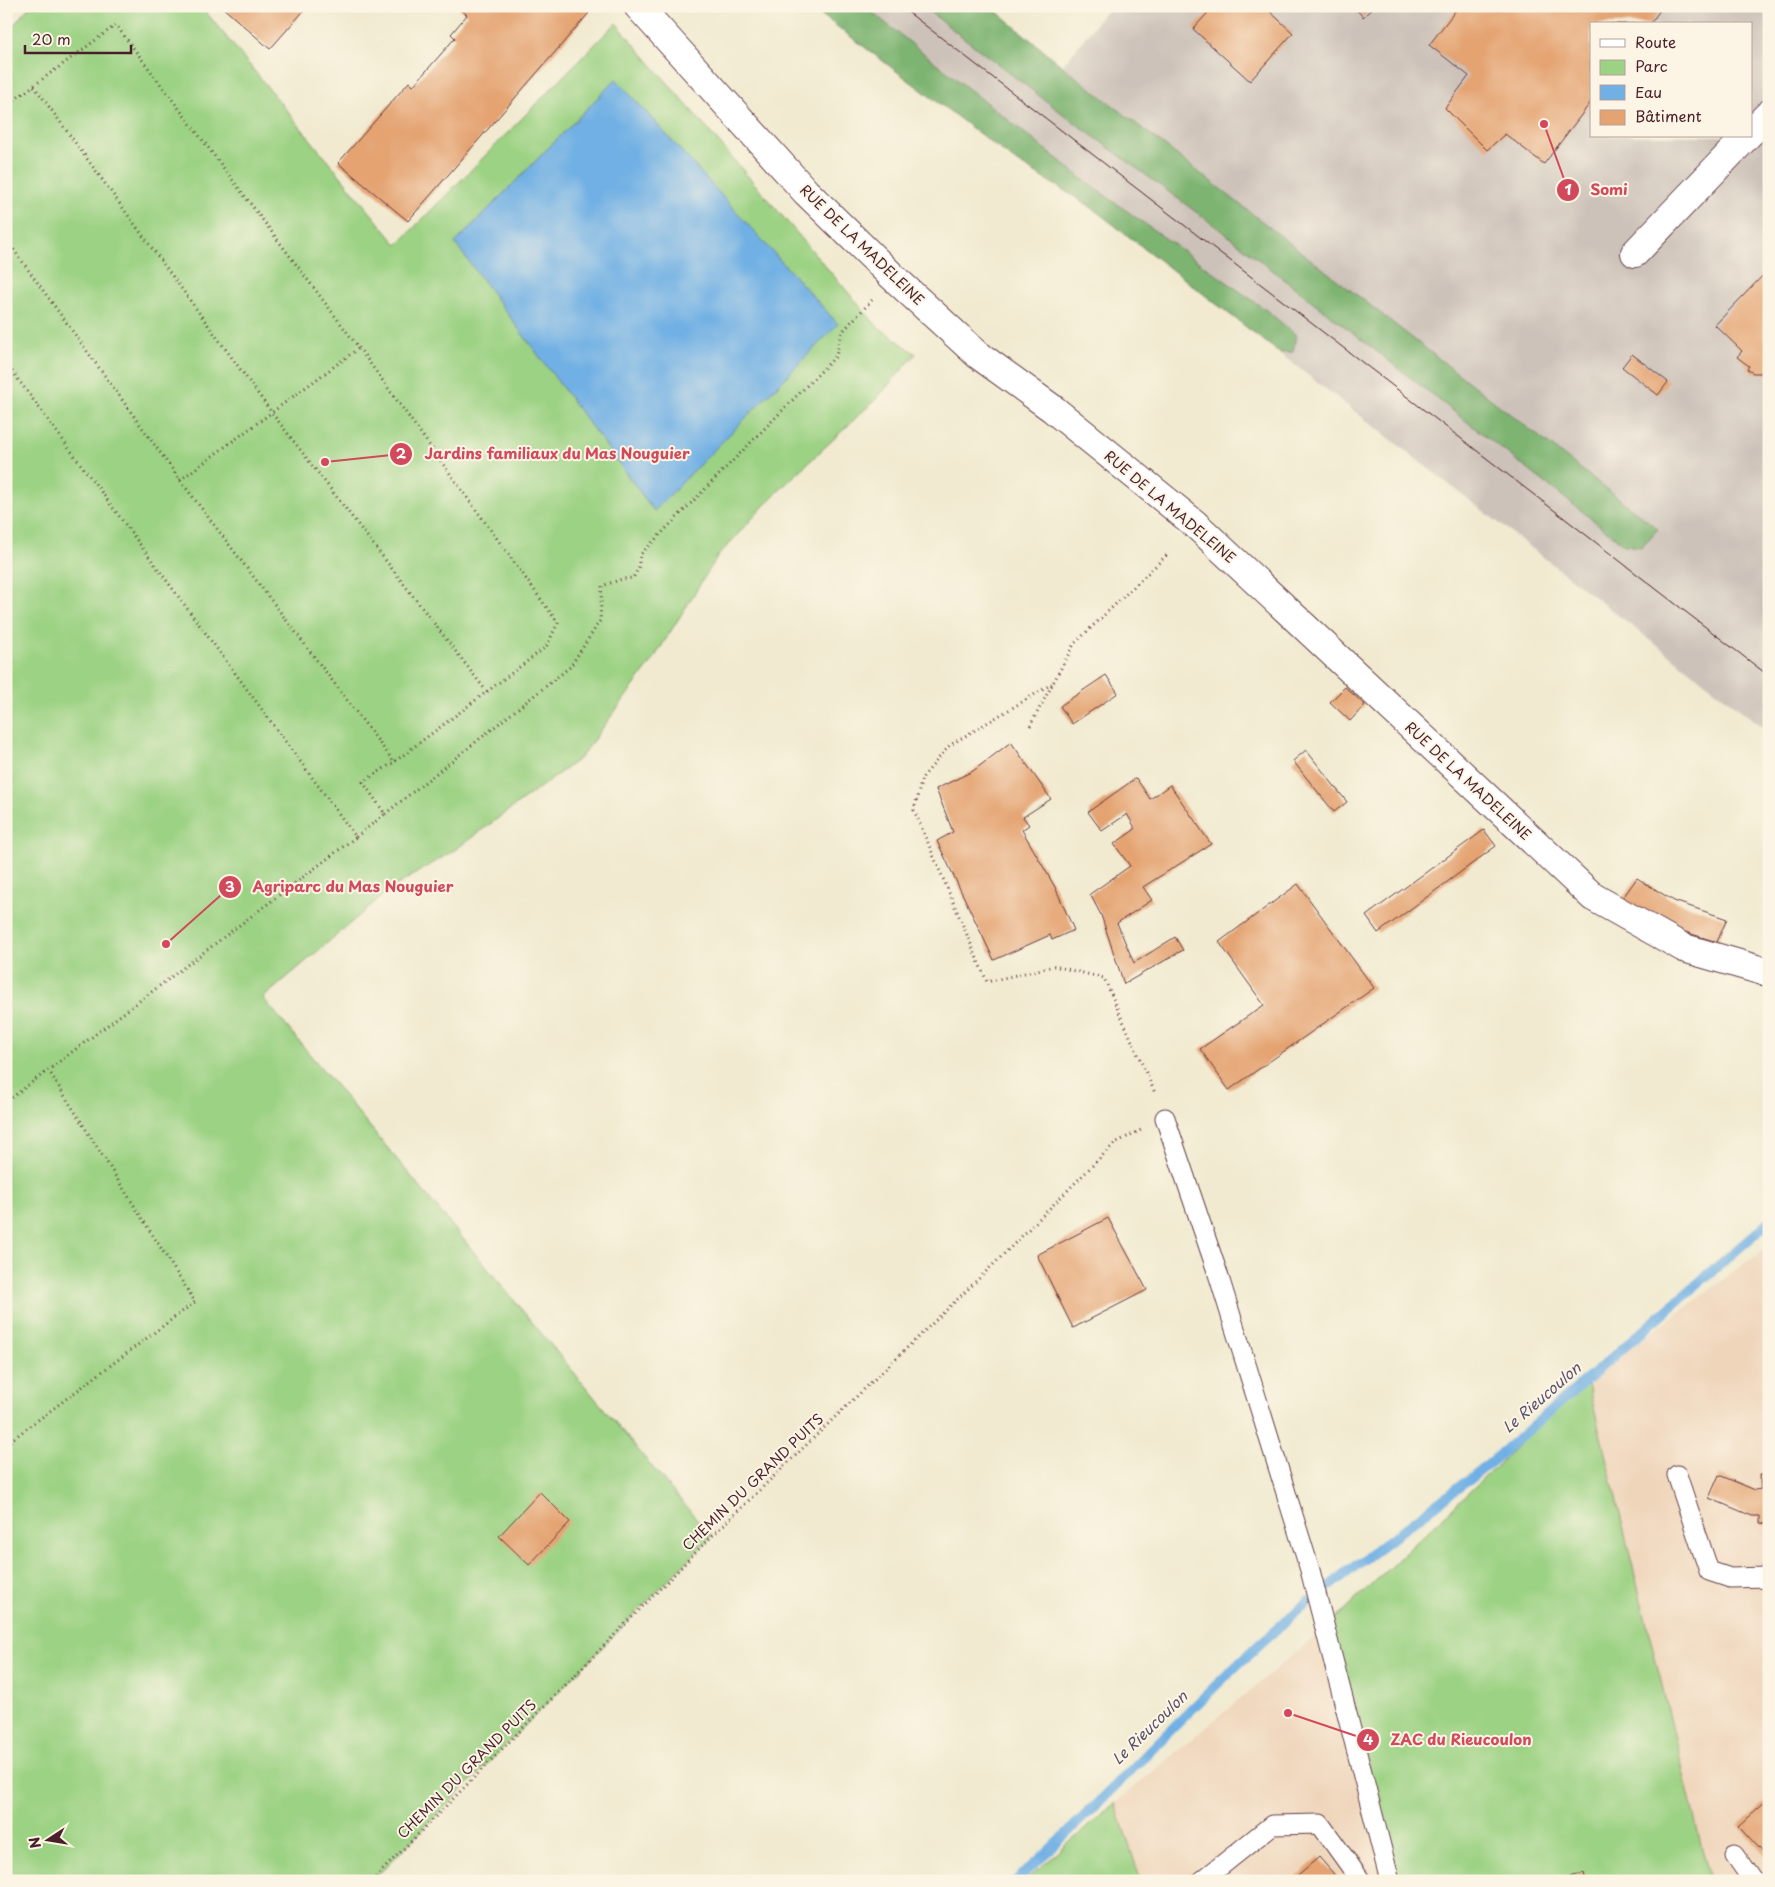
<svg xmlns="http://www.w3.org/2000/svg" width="1775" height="1887" viewBox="0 0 1775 1887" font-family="'Playpen Sans',sans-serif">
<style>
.built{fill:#efd6bb}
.industrial{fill:#cdc2b9;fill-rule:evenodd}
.green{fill:#9cd283;stroke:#737857}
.forest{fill:#7db471;stroke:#646a4e}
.water{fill:#71b0e4;stroke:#5e6888}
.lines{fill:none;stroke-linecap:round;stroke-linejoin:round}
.stream{stroke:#71b0e4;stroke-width:10}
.building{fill:#e4a371}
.lane-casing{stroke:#633d44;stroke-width:21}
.street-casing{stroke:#633d44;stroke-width:30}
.path{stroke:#633d44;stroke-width:3;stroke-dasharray:1 4;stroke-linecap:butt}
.lane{stroke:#fff;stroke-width:19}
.street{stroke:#fff;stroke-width:28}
.tram{stroke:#4a1f2b;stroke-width:1}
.labels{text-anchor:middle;stroke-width:4;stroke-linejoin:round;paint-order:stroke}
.street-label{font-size:14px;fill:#4a1f2b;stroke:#fcf5e5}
.water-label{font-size:15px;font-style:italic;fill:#58526c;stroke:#fcf5e5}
.leader{fill:none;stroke:#d1495b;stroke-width:2}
.callout-dot{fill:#d1495b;stroke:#fcf5e5;stroke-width:2}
.mark-label{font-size:15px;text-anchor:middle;font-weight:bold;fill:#fff}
.callout-label{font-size:15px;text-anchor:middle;font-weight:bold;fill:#d1495b;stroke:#fcf5e5;stroke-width:4;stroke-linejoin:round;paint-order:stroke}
</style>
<rect width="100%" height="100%" fill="#fcf5e5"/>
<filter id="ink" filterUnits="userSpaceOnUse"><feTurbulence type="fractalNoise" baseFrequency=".02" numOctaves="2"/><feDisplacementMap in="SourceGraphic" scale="10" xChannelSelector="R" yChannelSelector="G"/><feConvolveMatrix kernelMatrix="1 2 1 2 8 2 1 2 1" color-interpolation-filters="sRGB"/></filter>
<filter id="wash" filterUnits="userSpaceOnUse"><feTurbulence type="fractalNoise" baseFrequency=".0096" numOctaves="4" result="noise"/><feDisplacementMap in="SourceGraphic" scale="20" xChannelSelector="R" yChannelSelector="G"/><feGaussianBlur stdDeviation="1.12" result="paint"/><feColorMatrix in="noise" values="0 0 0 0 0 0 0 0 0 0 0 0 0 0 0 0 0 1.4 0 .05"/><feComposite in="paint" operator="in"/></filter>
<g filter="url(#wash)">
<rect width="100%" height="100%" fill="#f1ead0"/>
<g class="built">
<polygon points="1769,1246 1769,1881 1710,1881 1587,1380"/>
<polygon points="1330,1624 1397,1881 1141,1881 1115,1803"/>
</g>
<path class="industrial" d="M838,6H990L1062,66L1110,6H1769V732L1088,205ZM1591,24H1751V136H1591Z"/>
<g class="green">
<polygon points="30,6 201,6 397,245 616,23 877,326 916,354 877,398 771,498 717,557 651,663 580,758 456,849 389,890 263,998 668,1486 712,1536 372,1881 6,1881 6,34"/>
<polygon points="1587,1380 1710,1881 1397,1881 1330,1624"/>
<polygon points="1115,1803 1141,1881 1025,1881"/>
</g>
<g class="forest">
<polygon points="810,6 864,6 1089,184 1266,310 1296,335 1293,352 1280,353 1088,205 1017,162"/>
<polygon points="922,6 990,6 1062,66 1658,529 1641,547 1625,545 1226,234 1067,117"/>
</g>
<polygon class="water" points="616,79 838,324 654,511 455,243"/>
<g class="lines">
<g class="stream">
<polyline points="1328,1587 1489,1464 1769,1222"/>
<path d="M1016,1881C1116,1791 1205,1688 1309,1601"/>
</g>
</g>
<g id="blocks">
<g class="building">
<polygon points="221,6 308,6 270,49"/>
<polygon points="457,6 583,6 589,13 408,221 338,163 409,82 413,86 455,38 451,34 467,15"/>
<polygon points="1214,6 1264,6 1293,33 1250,81 1193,29"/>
<polygon points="1357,6 1375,6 1363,17 1355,8"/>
<polygon points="1459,6 1663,6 1650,24 1591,24 1591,102 1544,164 1505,134 1487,150 1445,108 1469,76 1429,45"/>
<polygon points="1769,269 1769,377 1766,373 1753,373 1747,369 1749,366 1737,357 1742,351 1715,325"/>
<polygon points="1632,354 1668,382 1658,395 1622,367"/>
<polygon points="1106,675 1118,693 1072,724 1060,706"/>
<polygon points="1345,687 1365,705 1350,721 1330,702"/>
<polygon points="1011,742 1051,799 1023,817 1029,825 1022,830 1055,887 1074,930 1052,940 1050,935 994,960 937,841 953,832 936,789 973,771"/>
<polygon points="1306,750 1347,802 1334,812 1293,761"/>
<polygon points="1136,778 1150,799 1170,785 1211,844 1143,887 1152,900 1117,923 1134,963 1175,937 1183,950 1124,984 1101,915 1090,894 1130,866 1114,844 1134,830 1134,826 1127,814 1102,831 1088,812"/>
<polygon points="1484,830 1496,846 1378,933 1366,916"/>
<polygon points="1637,878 1674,901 1727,919 1717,942 1663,925 1622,899"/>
<polygon points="1298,884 1374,988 1229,1090 1200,1049 1264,1005 1219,942"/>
<polygon points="1108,1218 1147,1290 1073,1328 1037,1255"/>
<polygon points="1760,1474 1769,1474 1769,1548 1766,1524 1760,1523 1760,1516 1752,1516 1709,1498 1719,1475 1755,1490 1761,1489"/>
<polygon points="540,1492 570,1522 529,1565 499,1536"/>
<polygon points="1769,1798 1769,1860 1738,1826"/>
<polygon points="1319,1857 1340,1881 1291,1881"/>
<polygon points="1584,1873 1586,1881 1572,1881 1570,1877"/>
</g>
</g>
</g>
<g filter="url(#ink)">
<use href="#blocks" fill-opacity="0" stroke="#633d44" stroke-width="1"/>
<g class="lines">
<g class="lane-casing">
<g id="lane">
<polyline points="1165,1118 1218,1274 1310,1570 1390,1881"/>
<polyline points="1677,1475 1709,1571 1730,1578 1769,1577"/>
<polyline points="1735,1855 1753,1881"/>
<polyline points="1202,1881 1272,1825 1320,1824 1361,1881"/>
</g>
</g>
<g class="street-casing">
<g id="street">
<polyline points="638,6 806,192 893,277 977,354 1053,409 1195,524 1593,897 1684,948 1763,971"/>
<polyline points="1751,132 1769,114"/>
<polyline points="1635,253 1747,136"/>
</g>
</g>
<g class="path">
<polyline points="34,86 275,417 487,692"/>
<polyline points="6,106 116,25 359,348 558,623 546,647 394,762 180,480 6,239"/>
<polyline points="6,363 356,837 6,1102"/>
<polyline points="180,480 359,348"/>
<polyline points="1052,684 950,745 922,778 914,810 987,982 1054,966 1104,978 1155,1093"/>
<polyline points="1030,726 1074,644 1169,553"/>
<polyline points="385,814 570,667 600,621 602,586 622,579 633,578 638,569 640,555 836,356 842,332 872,300"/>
<polyline points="356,837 385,814 363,782 394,762"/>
<polyline points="6,1444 195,1302 49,1071"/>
<polyline points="372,1881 712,1536 996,1262 1115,1143 1141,1130"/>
</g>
<use href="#lane" class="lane"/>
<use href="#street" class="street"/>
<polyline class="tram" points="900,6 1769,676"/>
</g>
</g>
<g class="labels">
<g class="street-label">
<text transform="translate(862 245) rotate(44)" y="5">RUE DE LA MADELEINE</text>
<text transform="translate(1170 507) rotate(40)" y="5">RUE DE LA MADELEINE</text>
<text transform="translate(1468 781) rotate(43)" y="5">RUE DE LA MADELEINE</text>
<text transform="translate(753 1482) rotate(-44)" y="5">CHEMIN DU GRAND PUITS</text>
<text transform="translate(467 1769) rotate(-45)" y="5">CHEMIN DU GRAND PUITS</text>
</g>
<g class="water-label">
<text transform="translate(1542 1398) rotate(-41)" y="5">Le Rieucoulon</text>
<text transform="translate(1150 1728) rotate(-44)" y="5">Le Rieucoulon</text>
</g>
</g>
<path class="leader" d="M1544 124L1568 190M325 462L401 454M166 944L230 887M1288 1713L1368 1740"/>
<g class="callout-dot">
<circle cx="1544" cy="124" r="5"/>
<circle cx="325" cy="462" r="5"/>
<circle cx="166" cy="944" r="5"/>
<circle cx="1288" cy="1713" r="5"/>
<circle cx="1568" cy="190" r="12"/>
<circle cx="401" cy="454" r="12"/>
<circle cx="230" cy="887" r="12"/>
<circle cx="1368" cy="1740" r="12"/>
</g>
<g class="mark-label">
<text x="1568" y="195">1</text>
<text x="401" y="459">2</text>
<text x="230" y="892">3</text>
<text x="1368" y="1745">4</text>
</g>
<g class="callout-label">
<text x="1609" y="195">Somi</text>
<text x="557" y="459">Jardins familiaux du Mas Nouguier</text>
<text x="353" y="892">Agriparc du Mas Nouguier</text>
<text x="1461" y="1745">ZAC du Rieucoulon</text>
</g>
<rect width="1775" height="1887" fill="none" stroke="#fcf5e5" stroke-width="25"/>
<rect x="1590" y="22" width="162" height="115" fill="#fcf5e5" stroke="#b59f9b"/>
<rect x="1600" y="39" width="25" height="8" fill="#ffffff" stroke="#b59f9b"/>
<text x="1635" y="48" font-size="15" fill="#4a1f2b">Route</text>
<rect x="1600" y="60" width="25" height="15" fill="#9cd283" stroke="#b59f9b"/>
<text x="1635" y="72" font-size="15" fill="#4a1f2b">Parc</text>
<rect x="1600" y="85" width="25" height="15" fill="#71b0e4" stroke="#b59f9b"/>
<text x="1635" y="98" font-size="15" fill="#4a1f2b">Eau</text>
<rect x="1600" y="110" width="25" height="15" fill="#e4a371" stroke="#b59f9b"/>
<text x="1635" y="122" font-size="15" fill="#4a1f2b">Bâtiment</text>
<g transform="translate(48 1840) rotate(258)" stroke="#fcf5e5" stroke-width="4" paint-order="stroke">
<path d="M0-4L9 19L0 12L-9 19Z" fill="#4a1f2b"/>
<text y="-8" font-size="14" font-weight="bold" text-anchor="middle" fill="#4a1f2b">N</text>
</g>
<path d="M25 45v8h106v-8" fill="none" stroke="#4a1f2b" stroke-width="2.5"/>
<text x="32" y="45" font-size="15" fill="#4a1f2b" stroke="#fcf5e5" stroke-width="4" paint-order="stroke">20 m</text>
</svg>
